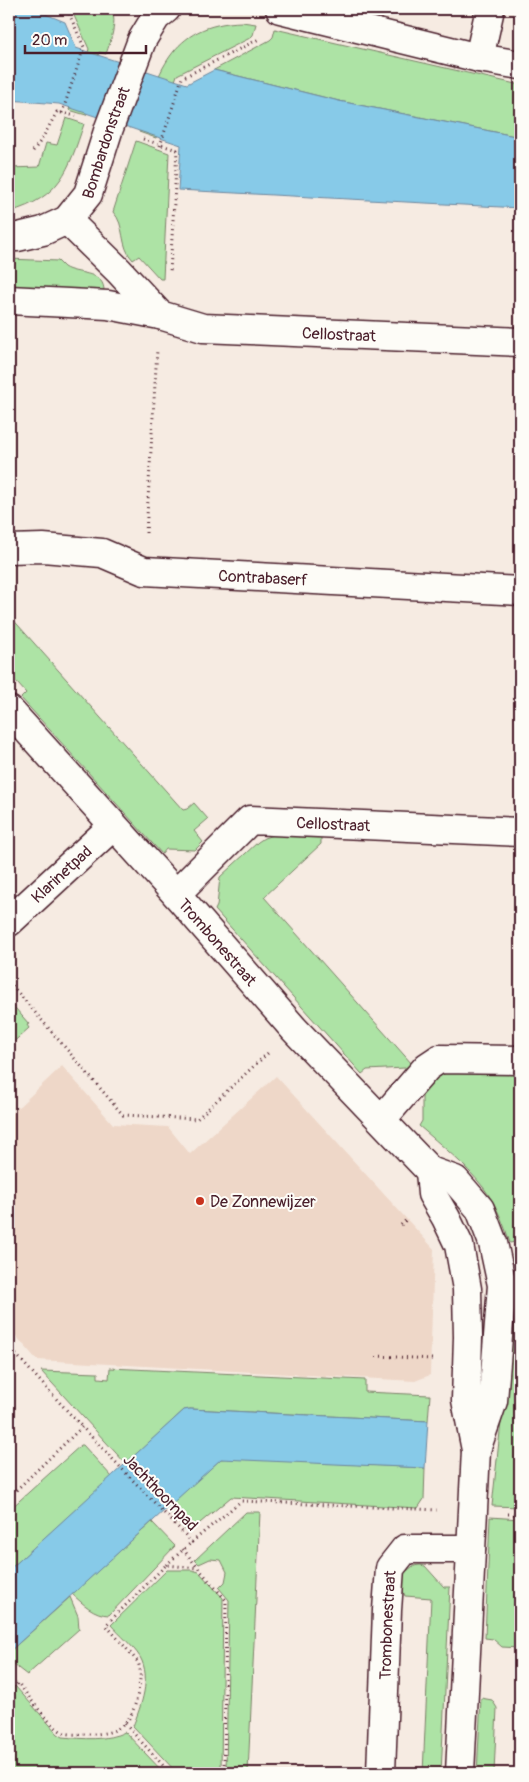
<svg xmlns="http://www.w3.org/2000/svg" width="529" height="1782" viewBox="0 0 529 1782" font-family="Pangolin,sans-serif">
<style>
.built{fill:#eed7c8}
.green{fill:#ade3a5;stroke:#7c8168}
.water{fill:#87cae8;stroke:#6f869c}
.lines{fill:none;stroke-linecap:round;stroke-linejoin:round}
.minor-casing{stroke:#4a1f2b;stroke-width:31}
.path{stroke:#4a1f2b;stroke-width:3;stroke-dasharray:1 4;stroke-linecap:butt}
.minor{stroke:#fdfcf7;stroke-width:28}
.poi-dot{fill:#c8321e;stroke:#fdfcf7;stroke-width:2}
.labels{text-anchor:middle;stroke-width:4;stroke-linejoin:round;paint-order:stroke}
.street-label{font-size:16px;fill:#4a1f2b;stroke:#fdfcf7}
.poi-label{font-size:16px;fill:#4a1f2b;stroke:#fdfcf7;text-anchor:start}
</style>
<rect width="100%" height="100%" fill="#f6ebe2"/>
<filter id="ink" filterUnits="userSpaceOnUse"><feTurbulence type="fractalNoise" baseFrequency=".02" numOctaves="2"/><feDisplacementMap in="SourceGraphic" scale="10" xChannelSelector="R" yChannelSelector="G"/><feConvolveMatrix kernelMatrix="1 2 1 2 8 2 1 2 1" color-interpolation-filters="sRGB"/></filter>
<g filter="url(#ink)">
<polygon class="built" points="62,1066 113,1124 168,1127 190,1154 276,1076 434,1249 430,1375 415,1381 37,1360 9,1328 9,1116"/>
<g class="green">
<path d="M71,9H112C117,24 111,40 106,54L99,52L84,99L91,101L86,115L69,110L89,49Z"/>
<path d="M242,22L256,24L253,35L250,38L177,75L156,138L139,132C158,74 169,24 242,22Z"/>
<polygon points="275,29 520,85 520,137 339,101 214,70 270,40 273,37"/>
<path d="M66,118L84,124C68,171 61,197 9,212V168L39,167L46,143L57,145Z"/>
<path d="M136,141L169,153L163,279H160L139,256L133,260C119,246 126,225 113,212Z"/>
<path d="M9,259L58,261C60,263 62,265 64,267C76,275 102,270 104,289L102,292L9,288Z"/>
<polygon points="9,615 183,810 187,809 194,803 208,819 194,831 203,842 195,850 166,849 162,854 21,698 26,693 9,674"/>
<polygon points="276,834 321,835 321,844 264,897 412,1064 405,1068 367,1070 362,1074 215,910 217,906 220,877 258,842 264,838"/>
<polygon points="9,1001 29,1024 27,1025 29,1028 9,1046"/>
<path d="M448,1072L520,1075V1241L510,1243C504,1224 496,1204 483,1187C465,1164 441,1145 419,1126L422,1121V1093L437,1078Z"/>
<polygon points="520,1295 520,1507 492,1506 514,1301"/>
<polygon points="110,1368 365,1380 365,1392 430,1395 428,1421 190,1409 184,1410 126,1464 41,1371 98,1373 98,1378 109,1379"/>
<polygon points="81,1445 83,1445 112,1477 9,1570 9,1510"/>
<polygon points="229,1458 425,1468 424,1499 418,1508 231,1497 188,1533 166,1508 221,1459"/>
<polygon points="246,1512 260,1512 248,1773 226,1773 229,1600 219,1588 225,1582 227,1572 221,1560 210,1559 199,1564 195,1560"/>
<polygon points="490,1517 520,1519 520,1648 502,1647 493,1639 485,1638"/>
<path d="M152,1522L175,1546L109,1615C94,1615 82,1603 72,1594Z"/>
<polygon points="420,1565 425,1566 444,1587 450,1587 441,1773 423,1773 431,1598 405,1596 403,1591 403,1574 413,1566"/>
<path d="M167,1570H192L199,1572L223,1598L221,1772L219,1773H177L133,1726C141,1706 152,1678 140,1657C133,1646 120,1635 111,1625Z"/>
<polygon points="70,1597 78,1616 79,1629 27,1675 9,1661 9,1652"/>
<path d="M15,1686L58,1734L63,1737C83,1739 107,1741 125,1732L164,1773H9V1692Z"/>
<polygon points="481,1698 492,1700 497,1708 494,1773 477,1773"/>
</g>
<g class="water">
<polygon points="9,9 33,9 65,22 76,48 187,84 214,70 339,101 520,137 520,208 178,190 181,145 59,104 9,100"/>
<polygon points="190,1409 428,1421 425,1468 221,1459 9,1652 9,1570 184,1410"/>
</g>
<g class="lines">
<g class="minor-casing">
<g id="minor">
<polyline points="280,9 479,58 520,65"/>
<polyline points="479,58 490,9"/>
<path id="s1" d="M67,220L119,271L160,315L203,328L520,342"/>
<path id="s2" d="M9,237H18L43,231L67,220L88,194L109,128L142,40L156,17L166,9"/>
<polyline points="9,300 108,305 160,315"/>
<path id="s3" d="M9,549L43,548L102,553L144,571L520,591"/>
<path id="s4" d="M9,710L176,894L294,1029L430,1171L455,1180L480,1209L493,1243L502,1285L493,1401L476,1450"/>
<path id="s5" d="M176,894L250,820L520,832"/>
<path id="s6" d="M9,922L113,826"/>
<polyline points="382,1119 427,1067 439,1059 520,1060"/>
<polyline points="430,1171 432,1194 446,1218 459,1245 467,1289 468,1337 466,1400 476,1450 460,1773"/>
<path id="s7" d="M381,1773L387,1610L390,1568L405,1549H471"/>
</g>
</g>
<g class="path">
<polyline points="62,113 84,47 67,9"/>
<polyline points="143,139 177,150 170,273"/>
<polyline points="160,146 182,78 261,38"/>
<polyline points="33,151 42,139 57,112 76,116"/>
<polyline points="146,533 157,350"/>
<polyline points="9,982 123,1115 197,1119 269,1052"/>
<polyline points="401,1225 407,1219"/>
<polyline points="9,1347 82,1427"/>
<polyline points="376,1356 433,1359"/>
<polyline points="9,1497 82,1427 192,1542 241,1501 437,1510"/>
<polyline points="508,1514 520,1514"/>
<polyline points="183,1549 197,1567"/>
<polyline points="166,1565 192,1542"/>
<path d="M9,1691L18,1683C28,1695 51,1729 65,1733C71,1735 79,1734 85,1734C118,1735 132,1726 138,1692C140,1681 142,1673 138,1662L106,1625L166,1565L198,1568L226,1600L224,1773"/>
<polyline points="125,1724 170,1773"/>
</g>
<use href="#minor" class="minor"/>
</g>
</g>
<circle class="poi-dot" cx="200" cy="1201" r="5"/>
<g class="labels">
<g class="street-label">
<text dy="6" stroke="none"><textPath href="#s2" startOffset="149">Bombardonstraat</textPath></text>
<text dy="6" stroke="none"><textPath href="#s1" startOffset="314">Cellostraat</textPath></text>
<text dy="6" stroke="none"><textPath href="#s3" startOffset="258">Contrabaserf</textPath></text>
<text dy="6" stroke="none"><textPath href="#s5" startOffset="188">Cellostraat</textPath></text>
<text dy="6" stroke="none"><textPath href="#s6" startOffset="71">Klarinetpad</textPath></text>
<text dy="6" stroke="none"><textPath href="#s4" startOffset="312">Trombonestraat</textPath></text>
<text transform="translate(161 1492) rotate(46)" y="6">Jachthoornpad</text>
<text dy="6" stroke="none"><textPath href="#s7" startOffset="148">Trombonestraat</textPath></text>
</g>
<g class="poi-label">
<text x="210" y="1207">De Zonnewijzer</text>
</g>
</g>
<rect width="529" height="1782" fill="none" stroke="#fdfcf7" stroke-width="30"/>
<rect x="15" y="15" width="499" height="1752" fill="none" stroke="#4a1f2b" stroke-width="2" filter="url(#ink)"/>
<path d="M25 45v8h121v-8" fill="none" stroke="#4a1f2b" stroke-width="2.5"/>
<text x="32" y="45" font-size="15" fill="#4a1f2b" stroke="#fdfcf7" stroke-width="4" paint-order="stroke">20 m</text>
</svg>
